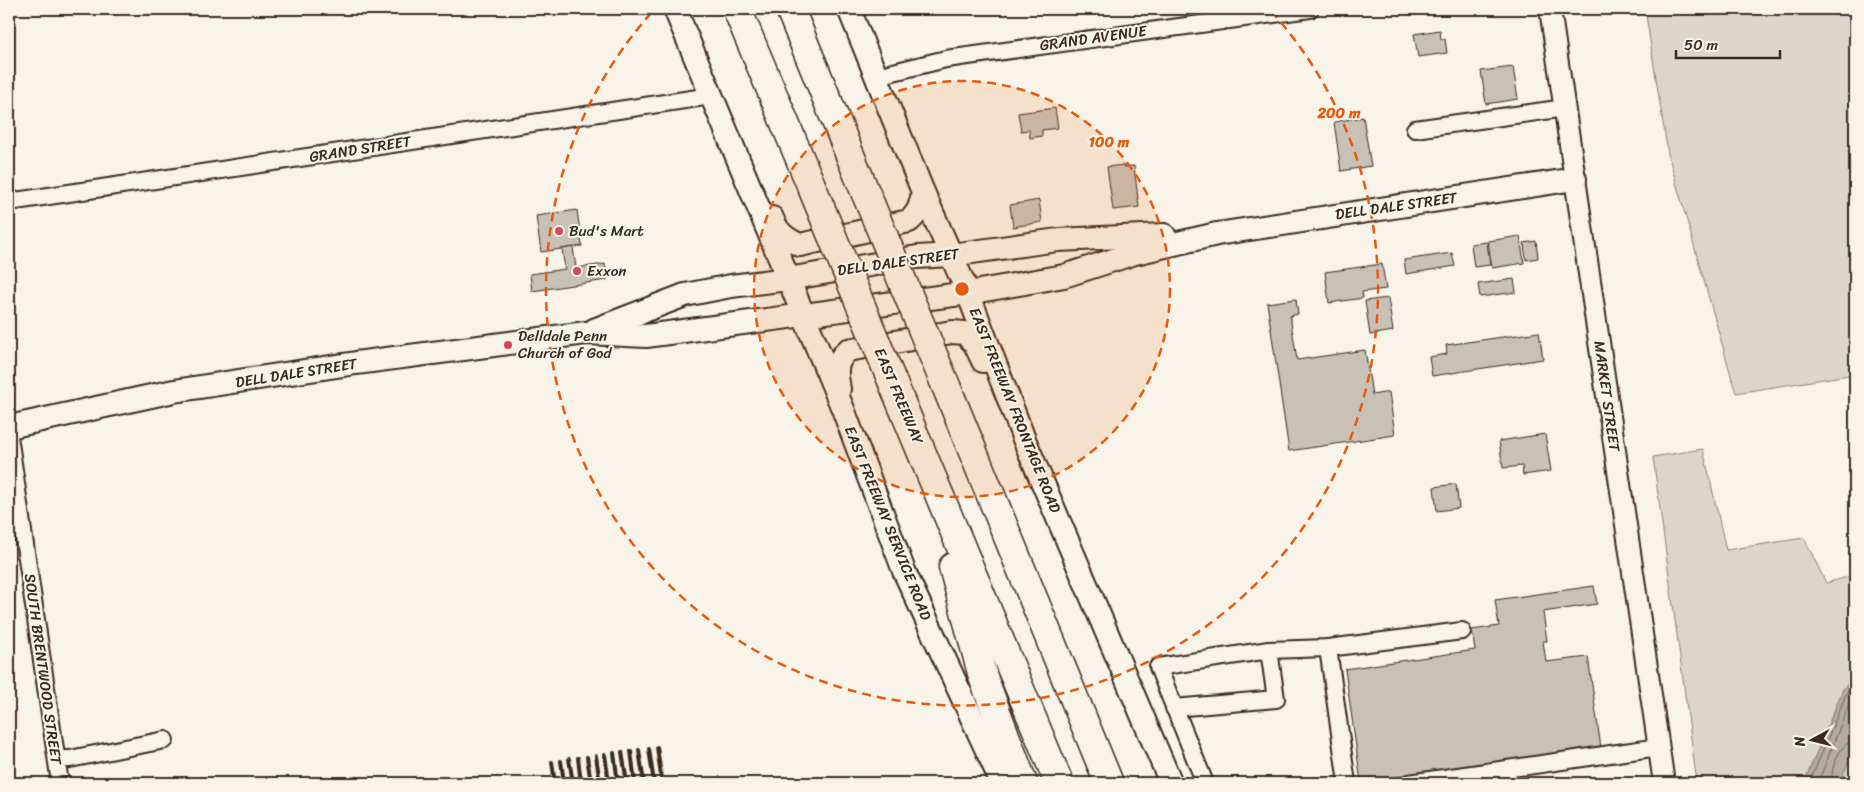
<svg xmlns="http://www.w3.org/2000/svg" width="1864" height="792" viewBox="0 0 1864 792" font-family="Sriracha,sans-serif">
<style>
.green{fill:#dbd6cb;stroke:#8b8074}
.water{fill:#b4aca0;stroke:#84786c}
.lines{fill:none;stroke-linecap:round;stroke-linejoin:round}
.shore{stroke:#6b5e52;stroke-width:1}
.building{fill:#c8c1b6;stroke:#3b2a1e}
.minor-casing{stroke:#3b2a1e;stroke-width:20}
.tertiary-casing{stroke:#3b2a1e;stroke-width:24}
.secondary-casing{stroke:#3b2a1e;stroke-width:26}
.motorway-casing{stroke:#3b2a1e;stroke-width:31}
.minor{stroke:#f7f3e8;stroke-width:16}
.tertiary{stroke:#f7f3e8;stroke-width:20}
.secondary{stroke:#f7f3e8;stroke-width:22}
.motorway{stroke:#f7f3e8;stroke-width:28}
.rail{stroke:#3b2a1e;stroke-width:4}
.motorway-bridge-casing{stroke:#3b2a1e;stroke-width:31;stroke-linecap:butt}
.motorway-bridge{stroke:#f7f3e8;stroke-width:28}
.ring{fill:none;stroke:#e8590c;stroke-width:2.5;stroke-dasharray:9 6}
.poi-dot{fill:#d1495b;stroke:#f7f3e8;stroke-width:2}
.labels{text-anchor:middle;stroke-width:4;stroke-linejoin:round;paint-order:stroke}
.street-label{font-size:15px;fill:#3b2a1e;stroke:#f7f3e8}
.poi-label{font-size:15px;fill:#3b2a1e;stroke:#f7f3e8;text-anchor:start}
.centre{fill:#e8590c;stroke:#f7f3e8;stroke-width:2.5}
.ring-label{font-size:15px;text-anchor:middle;font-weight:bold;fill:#e8590c;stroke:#f7f3e8;stroke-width:4;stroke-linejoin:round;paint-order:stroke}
</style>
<rect width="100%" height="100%" fill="#f7f3e8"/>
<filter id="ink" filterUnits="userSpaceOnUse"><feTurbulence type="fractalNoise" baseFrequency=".02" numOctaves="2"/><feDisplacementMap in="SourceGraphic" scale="10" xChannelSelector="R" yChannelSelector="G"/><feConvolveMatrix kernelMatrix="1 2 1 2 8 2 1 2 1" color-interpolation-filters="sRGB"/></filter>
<g filter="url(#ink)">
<g class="green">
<polygon points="1645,9 1855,9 1855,374 1736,393 1668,154"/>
<polygon points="1703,449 1726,550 1804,538 1826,583 1855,575 1855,783 1697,783 1653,457"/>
</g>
<polygon class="water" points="1855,676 1855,747 1843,775 1844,783 1806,783 1806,778 1843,689"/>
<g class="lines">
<g class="shore">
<polyline points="1811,783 1811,779 1847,692 1855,683"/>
<polyline points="1818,783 1852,696 1855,692"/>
<path d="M1832,783C1830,770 1839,742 1855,741"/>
</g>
</g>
<g class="building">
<polygon points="1440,30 1441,39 1445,39 1447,53 1418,57 1414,34"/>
<polygon points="1513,67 1518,99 1486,104 1481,71"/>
<polygon points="1055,108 1058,128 1042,130 1042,136 1030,138 1029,130 1021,131 1018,113"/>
<polygon points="1363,117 1371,166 1341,171 1334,122"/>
<polygon points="1123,165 1124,167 1134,166 1139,207 1113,210 1107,167"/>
<polygon points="1039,200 1042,222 1013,227 1010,205"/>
<polygon points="577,210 582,246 541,252 536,216"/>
<polygon points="1520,236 1524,263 1492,268 1488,241"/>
<polygon points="1536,241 1538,258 1526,260 1524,243"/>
<polygon points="1487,242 1490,265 1474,267 1471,244"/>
<polygon points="573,247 576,268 605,264 607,280 532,291 530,274 565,269 562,249"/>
<polygon points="1452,253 1455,266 1406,274 1404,260"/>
<polygon points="1382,264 1386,289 1362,292 1363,298 1329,303 1325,272"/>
<polygon points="1514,279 1516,292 1480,297 1478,284"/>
<polygon points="1388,298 1393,331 1370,335 1365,301"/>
<polygon points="1296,299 1298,314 1290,316 1297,360 1365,350 1372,395 1389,392 1395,435 1289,451 1267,303"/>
<polygon points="1539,332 1543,359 1432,376 1429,357 1447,354 1446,345"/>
<polygon points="1545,434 1551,471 1523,475 1522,466 1503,468 1499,441"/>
<polygon points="1456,484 1459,508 1437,511 1434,487"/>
<polygon points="1594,586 1597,604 1543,612 1547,641 1543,641 1546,662 1588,657 1601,748 1361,782 1345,669 1475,650 1472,630 1499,626 1495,600"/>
</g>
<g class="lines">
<g class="minor-casing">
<g id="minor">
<polyline points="877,76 946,59 1310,9"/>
<polyline points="1415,129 1565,108"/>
<polyline points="9,202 711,96"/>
<polyline points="9,436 60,783"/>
<polyline points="1328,648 1347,783"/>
<polyline points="1174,708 1276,699 1269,650"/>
<polyline points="57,759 70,759 165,740"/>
<polyline points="1205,783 1158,667 1269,650 1328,648 1462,631"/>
<polyline points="1409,783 1659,747"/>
</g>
</g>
<g class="tertiary-casing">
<polyline id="tertiary" points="1550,9 1664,783"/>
</g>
<g class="secondary-casing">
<g id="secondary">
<polyline points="675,9 843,409 904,571 1002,783"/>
<polyline points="849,9 923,192 968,293 1024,439 1171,783"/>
<path d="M772,218C777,232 786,239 800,245L909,221C919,213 921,204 923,192"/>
<polyline points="594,330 685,295 731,286 788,279 917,257 951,255 1058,240 1164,235"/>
<path d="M839,389C836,372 834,363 848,350L952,332L965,333L975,344L983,361"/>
<polyline points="9,427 174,391 356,363 586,333 646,336 968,293 1064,276 1135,253 1217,234 1575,179"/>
</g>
</g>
<g class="motorway-casing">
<g id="motorway">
<polyline points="737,9 811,185"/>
<polyline points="790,9 859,177"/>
<polyline points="946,386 1109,783"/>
<polyline points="897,393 1059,783"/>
<polyline points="953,567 983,677 1023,783"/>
</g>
</g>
<use href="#minor" class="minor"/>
<use href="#tertiary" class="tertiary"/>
<use href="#secondary" class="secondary"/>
<use href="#motorway" class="motorway"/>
<g class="rail">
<polyline points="657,747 662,783"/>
<polyline points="649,749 654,783"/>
<polyline points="639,750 644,783"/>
<polyline points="631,751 635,783"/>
<polyline points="622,752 627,783"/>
<polyline points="614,753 618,783"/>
<polyline points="605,755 609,783"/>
<polyline points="596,756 600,783"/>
<polyline points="587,757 591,783"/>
<polyline points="578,758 581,783"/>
<polyline points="569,759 573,783"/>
<polyline points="561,761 564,783"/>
<polyline points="552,762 555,783"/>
</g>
<g class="motorway-bridge-casing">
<g id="motorway-bridge">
<polyline points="859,177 946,386"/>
<polyline points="811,185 897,393"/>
</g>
</g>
<use href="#motorway-bridge" class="motorway-bridge"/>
</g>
</g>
<circle cx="962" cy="289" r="208" fill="#e8590c" fill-opacity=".12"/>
<g class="ring">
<circle cx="962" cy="289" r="208"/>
<path d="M1271 11A416 416 0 1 1 653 11"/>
</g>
<g class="poi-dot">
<circle cx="559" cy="231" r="5"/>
<circle cx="577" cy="271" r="5"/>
<circle cx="508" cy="345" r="5"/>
</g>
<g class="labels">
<g class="street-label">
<text transform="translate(1093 38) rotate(-8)" y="5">GRAND AVENUE</text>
<text transform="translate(360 149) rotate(-9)" y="5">GRAND STREET</text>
<text transform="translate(1396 206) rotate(-8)" y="5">DELL DALE STREET</text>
<text transform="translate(898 262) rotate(-8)" y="5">DELL DALE STREET</text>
<text transform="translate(296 373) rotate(-9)" y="5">DELL DALE STREET</text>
<text transform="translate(899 396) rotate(67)" y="5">EAST FREEWAY</text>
<text transform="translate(1607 396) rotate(82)" y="5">MARKET STREET</text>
<text transform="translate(1015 410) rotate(68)" y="5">EAST FREEWAY FRONTAGE ROAD</text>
<text transform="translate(888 523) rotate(68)" y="5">EAST FREEWAY SERVICE ROAD</text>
<text transform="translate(43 669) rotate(82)" y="5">SOUTH BRENTWOOD STREET</text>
</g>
<g class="poi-label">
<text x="569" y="236">Bud's Mart</text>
<text x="587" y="276">Exxon</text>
<text x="518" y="341">Delldale Penn<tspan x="518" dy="17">Church of God</tspan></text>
</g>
</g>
<circle cx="962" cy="289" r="8" class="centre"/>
<g class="ring-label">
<text x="1339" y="118">200 m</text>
<text x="1109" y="147">100 m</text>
</g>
<rect width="1864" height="792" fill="none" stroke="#f7f3e8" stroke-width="30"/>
<rect x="15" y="15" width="1834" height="762" fill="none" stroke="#3b2a1e" stroke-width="2" filter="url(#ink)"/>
<g transform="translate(1812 740) rotate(263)" stroke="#f7f3e8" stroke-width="4" paint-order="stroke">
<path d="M0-4L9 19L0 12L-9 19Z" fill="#3b2a1e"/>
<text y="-8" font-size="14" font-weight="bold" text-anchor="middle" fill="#3b2a1e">N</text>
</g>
<path d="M1676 50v8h104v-8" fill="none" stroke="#3b2a1e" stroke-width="2.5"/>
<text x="1684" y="50" font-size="15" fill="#3b2a1e" stroke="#f7f3e8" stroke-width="4" paint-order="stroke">50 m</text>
</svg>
